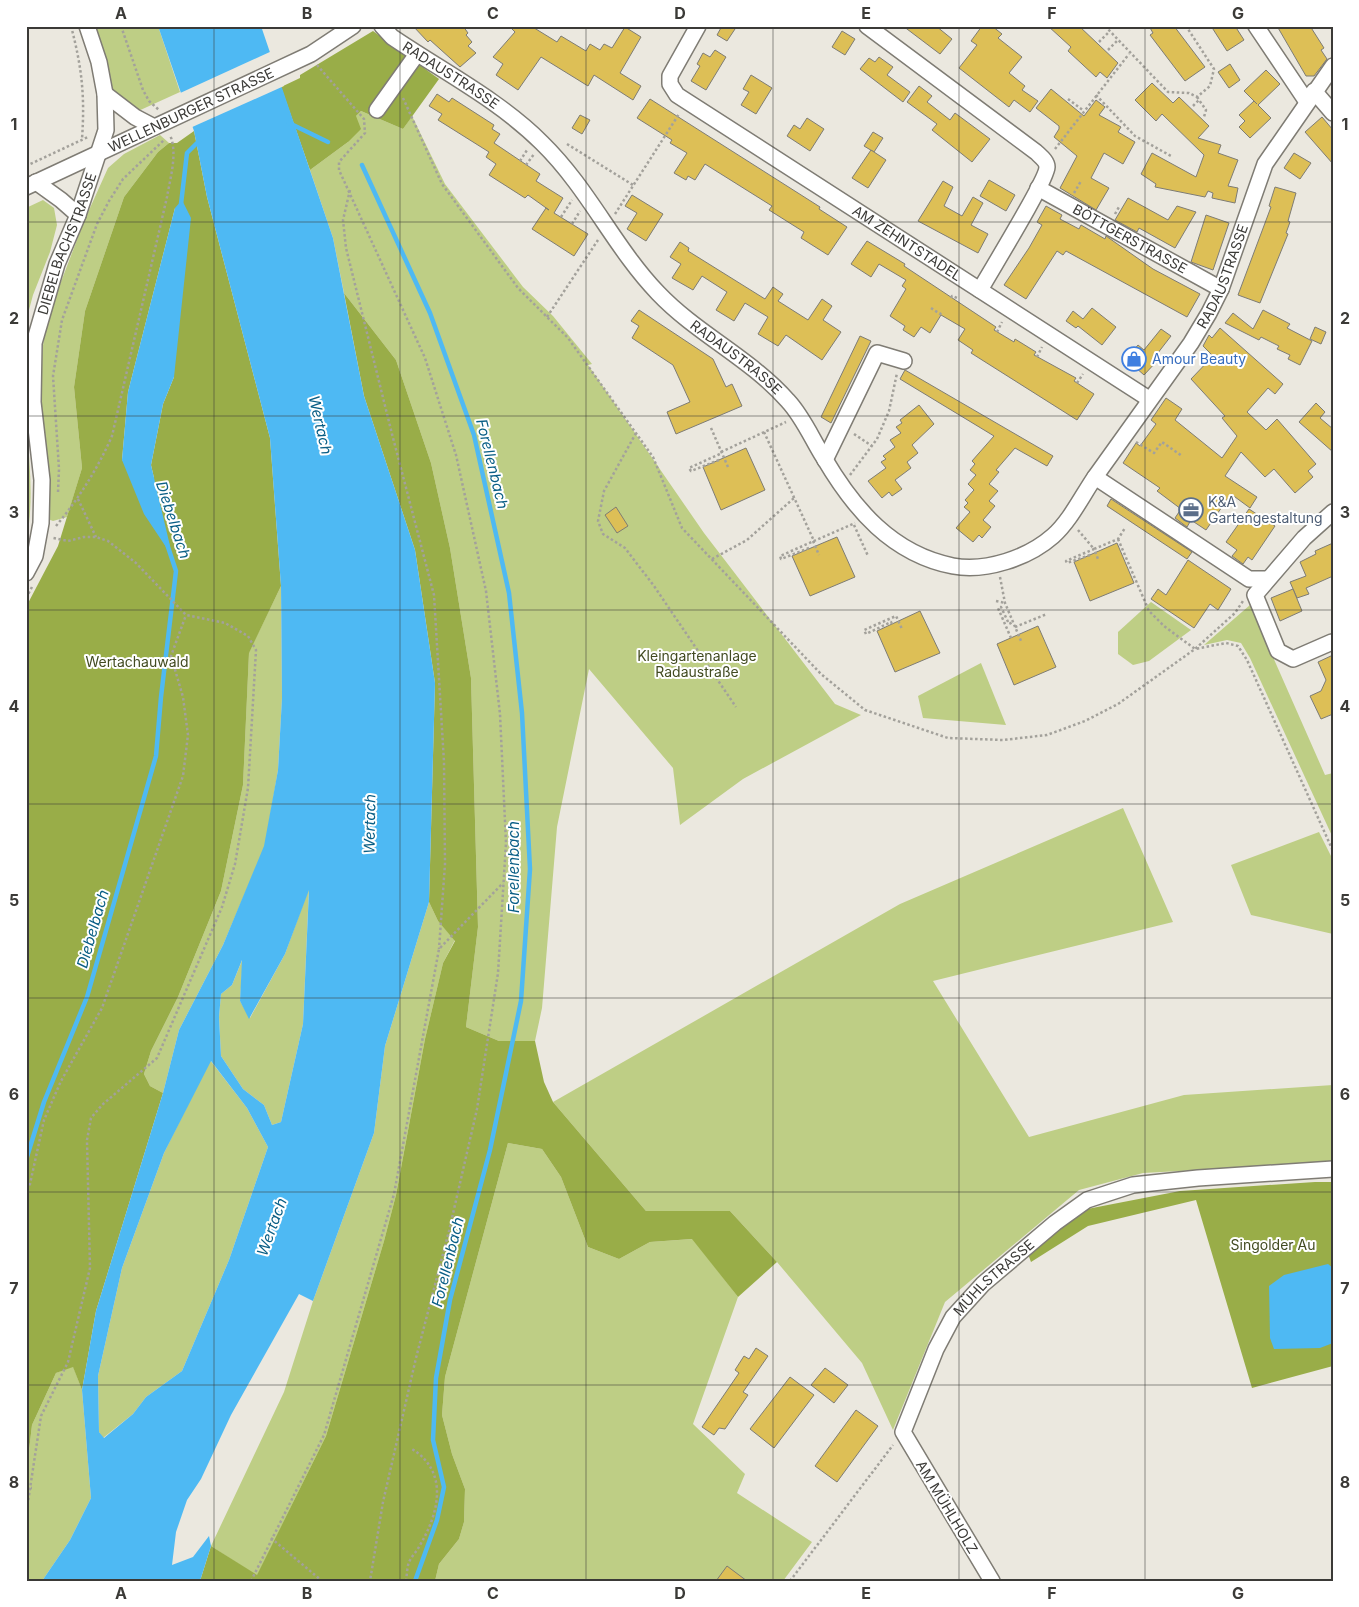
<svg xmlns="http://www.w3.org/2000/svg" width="1359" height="1607" viewBox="0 0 1359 1607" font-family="Inter,sans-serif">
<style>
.green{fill:#bece85}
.forest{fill:#99ad48;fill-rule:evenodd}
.water{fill:#4eb9f3;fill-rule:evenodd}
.pier{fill:#ebe8df}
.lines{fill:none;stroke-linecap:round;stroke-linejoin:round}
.stream{stroke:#4eb9f3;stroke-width:4.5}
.building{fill:#ddbf56;stroke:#7e7c74}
.minor-casing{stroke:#7f7c74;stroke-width:18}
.path{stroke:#a3a19b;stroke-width:2.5;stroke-dasharray:2.5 2.5;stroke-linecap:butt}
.minor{stroke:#fff;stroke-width:15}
.grid{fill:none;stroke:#3b3a37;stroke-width:1;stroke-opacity:0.55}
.labels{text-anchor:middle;stroke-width:4;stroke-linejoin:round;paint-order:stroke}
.street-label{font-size:14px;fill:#3b3a37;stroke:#fff}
.shop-label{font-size:14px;fill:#366cbe;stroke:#fff;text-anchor:start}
.service-label{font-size:14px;fill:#4e5e75;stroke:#fff;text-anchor:start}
.park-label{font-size:14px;fill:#424b21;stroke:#fff}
.water-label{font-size:15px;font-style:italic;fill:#095e85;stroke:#fff}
.neatline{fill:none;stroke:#3b3a37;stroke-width:2}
.grid-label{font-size:16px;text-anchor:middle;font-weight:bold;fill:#3b3a37}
</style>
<rect width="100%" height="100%" fill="#ebe8df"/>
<g class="green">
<polygon points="94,26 158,26 180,92 136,112 112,94"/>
<polygon points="361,111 403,129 412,116 445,184 523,287 553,316 592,364 588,365 704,533 835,704 861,715 743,779 680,825 673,768 589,669 557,827 542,1008 535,1041 499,1041 466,1027 478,927 471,678 450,548 431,463 396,360 344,293 333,238 310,170 348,142 356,116"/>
<polygon points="160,135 169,143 158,152 124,197 85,311 74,387 82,468 67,517 53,521 48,519 40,400 41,362 46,321 85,219 108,168 124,154"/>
<polygon points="43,200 54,208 57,225 50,252 33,295 26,321 26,208"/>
<path d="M26,424C30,464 34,504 26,543Z"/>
<polygon points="281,586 282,698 278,770 265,846 223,945 179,1030 163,1093 150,1086 144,1074 151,1051 178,997 221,891 243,785 249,652"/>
<polygon points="1151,602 1191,630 1149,661 1133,665 1118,654 1118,632"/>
<polygon points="1250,605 1325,775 1333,773 1333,838 1250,658 1241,643 1227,640 1204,645"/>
<polygon points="981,663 1006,725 923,718 918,696"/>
<polygon points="1123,808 1173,922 933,981 1029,1137 1184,1095 1333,1085 1333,1161 1330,1163 1143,1173 1079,1190 945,1302 893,1430 862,1363 777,1262 730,1211 646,1211 553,1102 900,904"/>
<polygon points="1319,832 1333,860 1333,934 1251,915 1231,865"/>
<polygon points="309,888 303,1024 281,1122 272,1125 264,1105 243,1089 221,1056 219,1017 221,994 232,985 243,958 240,1001 250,1018 285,954"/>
<polygon points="429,902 438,921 455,940 443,963 425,1039 396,1195 384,1241 326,1436 257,1576 211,1546 284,1392 313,1301 374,1133 385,1046"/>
<polygon points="210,1060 247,1108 268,1147 229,1260 182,1371 146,1397 133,1414 103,1438 99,1432 98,1376 122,1268 164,1153"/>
<polygon points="508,1143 542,1149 561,1177 588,1247 619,1259 650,1242 693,1239 738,1297 693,1424 745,1474 737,1493 812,1542 783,1581 435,1581 439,1564 459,1539 464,1522 465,1489 452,1454 442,1415 445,1377"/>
<polygon points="73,1366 82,1390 91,1498 70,1540 42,1581 26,1581 26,1476 32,1425 56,1373"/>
</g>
<g class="forest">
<polygon points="373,31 439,79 403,129 361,111 356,116 361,129 348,142 310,170 281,87 300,78 300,75"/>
<path d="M194,131L207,197L270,438L281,586L249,653L243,785L221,891L178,997L151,1051L144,1074L150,1086L163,1093L96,1311L82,1390L73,1367L56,1373L32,1425L26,1476V607L58,546L82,468L74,387L85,311L124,197L158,152L169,143H177ZM175,208L174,377L163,404L151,465L154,478L122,460L128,392Z"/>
<polygon points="344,293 396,360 431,463 450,548 471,678 478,927 466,1027 499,1041 535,1041 544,1082 553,1102 646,1211 730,1211 777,1262 738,1297 692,1239 650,1242 619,1259 588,1247 561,1177 542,1149 508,1143 445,1377 442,1415 452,1454 465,1489 464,1522 459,1539 439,1564 435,1581 200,1581 211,1546 257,1575 326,1436 384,1241 396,1195 425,1039 443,963 455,941 438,921 429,902 435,683 415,550 364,396"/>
<polygon points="1315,1182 1333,1182 1333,1366 1252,1388 1196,1200 1088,1226 1031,1262 1028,1254 1082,1210 1180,1191"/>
</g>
<g class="water">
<path d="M158,26H261L333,238L364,396L415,550L435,683L429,902L385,1046L374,1133L313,1301L299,1294L231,1415L201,1479L187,1500L176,1532L172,1565L193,1557L209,1536L211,1546L200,1581H42L70,1540L91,1498L82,1390L96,1311L163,1093L179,1030L223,945L264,846L278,770L282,698L281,586L270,438L207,197L194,131ZM309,890L303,1024L281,1122L272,1125L264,1105L243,1089L221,1056L219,1017L221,994L232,985L242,960L240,1001L249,1019L285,954ZM211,1061L247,1108L268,1147L229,1260L182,1371L146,1397L133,1414L104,1438L99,1432L98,1376L122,1268L164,1153Z"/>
<polygon points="182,200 191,218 174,377 163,404 151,465 170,546 166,547 144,514 122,460 128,392 175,208"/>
<polygon points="1328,1264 1333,1268 1333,1343 1320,1348 1274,1349 1270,1338 1269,1286 1284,1275"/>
</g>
<polygon class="pier" points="272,51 284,86 190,128 178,94"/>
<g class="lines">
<g class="stream">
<polyline points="289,123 328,142"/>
<polyline points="362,165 430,313 474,435 509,593 522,713 530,869 521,1001 490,1150 450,1300 436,1378 433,1440 444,1487 437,1520 415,1581"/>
<polyline points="181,204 187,153 200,140"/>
<polyline points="26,1160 44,1102 87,997 156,756 161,697 176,571 166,541"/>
</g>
</g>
<g class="building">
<polygon points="413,26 463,26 468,33 466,35 472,42 468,46 476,53 460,67 430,40 428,42"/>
<polygon points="509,26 531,26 557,42 561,36 586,51 590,44 600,50 604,44 612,48 625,27 641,37 620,73 641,86 633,100 594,75 588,86 541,57 518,90 496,75 503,64 493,57 515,32"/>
<polygon points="722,26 737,26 727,41 717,35"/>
<polygon points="903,26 936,26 952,39 940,54"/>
<polygon points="982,26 992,26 1002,34 998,38 1022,57 1009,73 1025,86 1022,90 1038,101 1030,112 1014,100 1009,107 959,68 977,45 971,41"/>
<polygon points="1048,26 1079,26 1118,63 1107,78 1100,72 1096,77 1068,51 1071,47"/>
<polygon points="1149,26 1174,26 1205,67 1185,81 1150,35 1153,33"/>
<polygon points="1211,26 1235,26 1244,40 1227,51"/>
<polygon points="1277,26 1310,26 1324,48 1321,50 1327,59 1314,76 1306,76"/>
<polygon points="842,31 855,39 845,55 832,47"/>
<polygon points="715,50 726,57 706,90 691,81 700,66 697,64 703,53 710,57"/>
<polygon points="879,57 893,67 887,75 910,92 903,102 860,69 869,58 875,62"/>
<polygon points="1230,64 1240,80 1229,88 1218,72"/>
<polygon points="1266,70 1280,84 1258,105 1271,118 1250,138 1239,127 1245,121 1239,115 1254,101 1257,104 1244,91"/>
<polygon points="751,75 772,88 756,114 741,105 749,92 743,89"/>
<polygon points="1152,83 1173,103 1179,97 1209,126 1198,138 1221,145 1218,153 1238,160 1228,186 1238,188 1235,203 1212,198 1213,193 1208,191 1205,197 1155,187 1156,184 1141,174 1152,153 1196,177 1204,155 1162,114 1156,121 1135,100"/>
<polygon points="919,86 932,96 927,102 950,120 955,113 990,139 972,162 932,130 937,124 907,102"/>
<polygon points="1051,89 1084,116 1096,100 1105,107 1099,115 1121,127 1118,132 1135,142 1123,164 1104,153 1091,178 1109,188 1096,210 1060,188 1077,156 1054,137 1059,129 1059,126 1036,108"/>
<polygon points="437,94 449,102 452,98 494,125 492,129 500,134 494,143 540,174 536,181 563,198 554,213 588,234 574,256 532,229 546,208 549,210 528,195 525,198 489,175 496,164 486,157 489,152 438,120 442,114 429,106"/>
<polygon points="650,99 820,207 819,209 847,227 828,255 801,238 804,232 769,210 772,206 705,164 695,180 688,176 686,180 674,173 687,153 670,143 672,140 637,118"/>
<polygon points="580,115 590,120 582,134 572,128"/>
<polygon points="1322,117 1333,130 1333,164 1305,132"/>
<polygon points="807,118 824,129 810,151 787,136 794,125 800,129"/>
<polygon points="873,132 883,138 874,152 864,146"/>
<polygon points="871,150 886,160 868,188 852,178"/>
<polygon points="1294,153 1311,163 1300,179 1284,168"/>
<polygon points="989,180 1015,195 1006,211 980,196"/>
<polygon points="943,181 953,187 944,206 962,216 973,197 983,203 971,225 988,234 978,253 918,221"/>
<polygon points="1275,187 1296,193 1288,221 1290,222 1286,233 1288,234 1260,303 1238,295 1271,207 1269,206"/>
<polygon points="632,195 663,214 646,241 627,229 637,213 625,206"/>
<polygon points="1128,198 1168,220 1177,206 1196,212 1175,248 1139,228 1137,232 1115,220"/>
<polygon points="1046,206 1062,215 1060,219 1079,229 1081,225 1105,239 1106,236 1153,269 1200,294 1187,317 1066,251 1063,255 1057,251 1026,299 1004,285 1029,248 1042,225 1037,222"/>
<polygon points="1206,215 1229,223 1213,270 1191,262"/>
<polygon points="867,241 905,264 904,266 996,327 994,330 1014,342 1015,339 1036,352 1034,355 1076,378 1074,381 1094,394 1077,420 971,353 973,350 958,340 965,329 941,315 930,333 921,327 914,337 903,330 905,326 890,316 906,289 902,286 906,280 879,264 871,277 851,264"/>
<polygon points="680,242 689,248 688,251 765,299 773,287 783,294 778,301 808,320 822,299 832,306 823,320 841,332 822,360 786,335 778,346 758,334 768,317 745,303 734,321 716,310 727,292 702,276 693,290 672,278 681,264 670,257"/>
<polygon points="1092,308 1116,327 1102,345 1078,326 1076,328 1066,321 1073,311 1083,319"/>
<polygon points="639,310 713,359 726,387 732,384 742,406 676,434 667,412 690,402 673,365 632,338 639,326 631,321"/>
<polygon points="1263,310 1290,324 1287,328 1312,341 1300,365 1288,359 1290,355 1277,349 1279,346 1261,337 1259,340 1225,323 1233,313 1253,329"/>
<polygon points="1315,327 1326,332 1321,344 1310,339"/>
<polygon points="1220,328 1283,384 1275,394 1268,388 1247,412 1266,430 1277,419 1316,464 1308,471 1313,477 1295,493 1274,469 1265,477 1241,452 1225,476 1257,497 1250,508 1231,494 1206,530 1191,520 1187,527 1175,518 1181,509 1157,491 1160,488 1123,463 1136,443 1140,446 1156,424 1151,420 1166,398 1182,409 1175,420 1222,458 1237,436 1222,418 1225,416 1191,379 1213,356 1203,346 1209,335 1212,338"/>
<polygon points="1161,329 1171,336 1154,358 1157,361 1144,375 1126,359 1138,345 1144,350"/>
<polygon points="860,336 871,341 831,423 821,417"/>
<polygon points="905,370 1053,456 1047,466 1015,448 996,470 999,472 989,484 998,491 989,501 995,506 983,520 991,527 982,538 979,535 973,542 956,528 970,512 964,507 968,503 965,500 974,490 968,484 976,475 970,470 975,464 972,461 994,436 900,379"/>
<polygon points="1316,403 1325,412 1320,418 1333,429 1333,452 1299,422"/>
<polygon points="919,405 934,424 912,445 918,453 907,462 911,468 895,480 902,489 892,496 889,492 882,498 868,481 886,468 881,462 886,459 883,456 895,447 890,440 901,433 896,427 902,423 900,420"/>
<polygon points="746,448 765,490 721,510 703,467"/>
<polygon points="1111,499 1192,552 1187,559 1107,506"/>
<polygon points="616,507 628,526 617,533 605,515"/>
<polygon points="1249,509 1275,526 1252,560 1248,557 1243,564 1232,556 1237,550 1226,542"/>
<polygon points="837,537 855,577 810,596 792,556"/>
<polygon points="1117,543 1134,583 1090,601 1074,562"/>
<polygon points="1333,543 1333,576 1306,588 1309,594 1297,598 1290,582 1306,576 1300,562 1316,554 1315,551"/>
<polygon points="1188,560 1231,589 1218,610 1210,604 1194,628 1151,599 1158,589 1166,595"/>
<polygon points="1293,589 1302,611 1280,621 1271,598"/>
<polygon points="920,611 940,653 895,672 877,631"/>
<polygon points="1038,626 1056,667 1014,685 997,644"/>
<polygon points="1333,655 1333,714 1321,719 1310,696 1321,691 1326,680 1318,662"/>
<polygon points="756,1348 768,1356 743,1392 748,1395 725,1429 719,1428 714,1435 702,1427 739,1373 735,1370 744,1356 749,1359"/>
<polygon points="825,1368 848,1385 834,1403 811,1385"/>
<polygon points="790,1377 814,1395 774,1448 750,1429"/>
<polygon points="856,1410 878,1426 837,1482 815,1466"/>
<polygon points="727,1566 747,1581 716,1581"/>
</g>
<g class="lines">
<g class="minor-casing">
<g id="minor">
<path id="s1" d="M382,26L392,37C442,71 499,100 542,143C589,189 614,247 658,293C697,334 750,358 788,401C803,417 812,439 824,458C854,509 892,554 953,566C986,572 1028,558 1053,536C1070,521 1082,496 1095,477L1249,579H1266"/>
<path id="s2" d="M698,26L670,76V84L677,95L1149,399"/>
<path d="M867,26L1036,152C1040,156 1047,161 1047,167C1047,180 990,272 980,290"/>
<polyline points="1256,26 1307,102"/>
<polyline points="1314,91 1333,113"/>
<polyline points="105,94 135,117 154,127"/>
<polyline points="377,110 417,54"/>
<polyline points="36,182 61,200 78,215"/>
<path id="s3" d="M26,187L311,54L353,26"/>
<path id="s4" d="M1038,188L1221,289"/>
<polyline points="825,460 877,353 904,361"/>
<path id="s5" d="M1095,477L1191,343L1209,313L1221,289L1265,164L1333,66"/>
<path id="s6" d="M26,573L35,556L41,523L42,480L33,402L34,343L57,264L78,215L106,130L105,94L99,62L87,26"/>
<polyline points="1332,642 1293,659 1278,651 1255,595 1304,538 1333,512"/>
<path id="s7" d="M992,1581L903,1432L936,1349L953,1317L983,1284L1055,1223L1087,1200L1133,1185L1198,1178L1333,1169"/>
</g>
</g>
<g class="path">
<path d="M71,26C82,68 85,96 82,139"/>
<polyline points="121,26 143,90 149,101 159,110"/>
<polyline points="1105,26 1168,92 1189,93 1197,97 1210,86 1214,69 1186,26"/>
<polyline points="1099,42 1109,32"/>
<polyline points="1108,50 1117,41"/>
<polyline points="317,65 364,119 365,133 339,162 339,170 425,358 456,455 486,591 500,714 506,843 498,973 477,1109 449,1231 416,1358 383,1502 370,1581"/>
<polyline points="1096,95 1135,136 1171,156"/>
<polyline points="1197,97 1206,110 1204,117"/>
<polyline points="403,98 442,184 518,288 568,338 653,457 682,528 821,674 865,710 948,738 1003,740 1047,735 1085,721 1118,704 1195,649 1235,613 1243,601"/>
<polyline points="1068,99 1084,111"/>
<polyline points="1193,106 1199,100"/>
<polyline points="567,144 633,185"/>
<polyline points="1055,149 1129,54"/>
<polyline points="520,161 527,150"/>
<polyline points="526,165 534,154"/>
<polyline points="26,166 88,137"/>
<polyline points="350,190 343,220 346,248 392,434 434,595 444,762 445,864 439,949"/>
<polyline points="1074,193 1081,181"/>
<polyline points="615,214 679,114"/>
<polyline points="1115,214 1119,207"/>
<polyline points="561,217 572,200"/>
<polyline points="572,224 580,211"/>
<polyline points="951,298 952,296 957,298"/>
<polyline points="931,308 940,314 942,312"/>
<polyline points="547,317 598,240"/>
<polyline points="997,332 1002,322"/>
<polyline points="1037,357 1042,347"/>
<polyline points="1077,383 1083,374"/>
<polyline points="711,428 728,467"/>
<polyline points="764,432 814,541"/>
<polyline points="636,433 604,491 598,521 603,534 625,548 654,586 736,707"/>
<polyline points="854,434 872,446"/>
<polyline points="1136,442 1154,453 1162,442 1182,456"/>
<polyline points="721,452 786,422"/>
<polyline points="719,460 691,471 689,468 722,453"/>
<polyline points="850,475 877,439 889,411 897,373"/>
<polyline points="58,492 59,469 53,376 62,320 97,224 109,201 123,179 164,140"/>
<polyline points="78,499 96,537"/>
<polyline points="854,525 868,556"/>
<path d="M56,526C79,498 97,470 112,436L167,197C170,179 178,153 170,135"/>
<polyline points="1078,530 1094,549 1118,539 1125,528"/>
<polyline points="1118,539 1149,611 1164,626 1195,649 1226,643 1238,646 1247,660 1333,851"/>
<polyline points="813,541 819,555"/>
<polyline points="809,548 781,559 780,556 855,523"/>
<polyline points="1090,555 1067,563 1066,561 1094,549 1098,559"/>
<polyline points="712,559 747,540 794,498"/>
<polyline points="1000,577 1005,603 1021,641"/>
<polyline points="26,598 32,587"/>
<polyline points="996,601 1005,603"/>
<polyline points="892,624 891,622 866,634 864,630 896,616 902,629"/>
<polyline points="1015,627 1047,614"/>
<polyline points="1011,638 998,608 1001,607 1009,624 1013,622"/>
<polyline points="26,1189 30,1184 44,1120 61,1081 102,1008 183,776 188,735 183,697 171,656 186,615"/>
<polyline points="26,1488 32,1488"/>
<polyline points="26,1515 41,1416 68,1362 90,1268 87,1140 91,1118 102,1105 157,1058 222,907 235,864 248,788 256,650 248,636 225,623 186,615 136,563 108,541 96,537 84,537 68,541 53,538"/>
<polyline points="271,1538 322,1581"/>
<polyline points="251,1581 324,1435 394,1194 439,949 503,883"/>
<path d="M406,1581C407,1575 407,1567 409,1562C412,1556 417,1551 420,1545C439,1513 449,1472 412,1449"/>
<polyline points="790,1581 893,1445"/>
</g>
<use href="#minor" class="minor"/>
</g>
<path class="grid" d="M214,26V1581M400,26V1581M586,26V1581M773,26V1581M959,26V1581M1145,26V1581M26,222H1333M26,416H1333M26,610H1333M26,804H1333M26,998H1333M26,1192H1333M26,1385H1333"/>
<defs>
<g id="shop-ring" transform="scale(1.25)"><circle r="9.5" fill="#fff" stroke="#3f7fe0" stroke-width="1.5"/><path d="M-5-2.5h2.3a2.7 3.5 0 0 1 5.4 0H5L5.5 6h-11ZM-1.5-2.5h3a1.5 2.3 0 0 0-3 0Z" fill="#3f7fe0"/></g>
<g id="office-ring" transform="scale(1.25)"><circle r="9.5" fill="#fff" stroke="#5c6f8a" stroke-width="1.5"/><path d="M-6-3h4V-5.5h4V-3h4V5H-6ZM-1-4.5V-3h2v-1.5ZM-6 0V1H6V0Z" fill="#5c6f8a"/></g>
</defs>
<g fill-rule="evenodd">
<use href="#shop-ring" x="1134" y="359"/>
<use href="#office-ring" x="1191" y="510"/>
</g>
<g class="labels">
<g class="street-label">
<text dy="5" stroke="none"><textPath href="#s1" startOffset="85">RADAUSTRASSE</textPath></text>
<text dy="5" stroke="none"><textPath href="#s3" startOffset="182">WELLENBURGER STRASSE</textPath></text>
<text dy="5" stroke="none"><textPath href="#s4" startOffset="105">BÖTTGERSTRASSE</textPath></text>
<text dy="5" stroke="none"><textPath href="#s2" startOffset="352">AM ZEHNTSTADEL</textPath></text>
<text dy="5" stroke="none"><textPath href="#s6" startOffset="338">DIEBELBACHSTRASSE</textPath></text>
<text dy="5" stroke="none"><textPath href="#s5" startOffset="239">RADAUSTRASSE</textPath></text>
<text dy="5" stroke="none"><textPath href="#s1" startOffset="490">RADAUSTRASSE</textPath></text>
<text dy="5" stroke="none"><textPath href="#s7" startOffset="356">MÜHLSTRASSE</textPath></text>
<text transform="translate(947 1507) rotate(59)" y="5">AM MÜHLHOLZ</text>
</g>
<g class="shop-label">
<text x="1152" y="364">Amour Beauty</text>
</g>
<g class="service-label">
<text x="1208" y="507">K&amp;A<tspan x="1208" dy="16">Gartengestaltung</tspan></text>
</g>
<g class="park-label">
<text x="697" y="661">Kleingartenanlage<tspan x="697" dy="16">Radaustraße</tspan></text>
<text x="137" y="667">Wertachauwald</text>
<text x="1273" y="1250">Singolder Au</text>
</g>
<g class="water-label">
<text transform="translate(320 425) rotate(77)" y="5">Wertach</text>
<text transform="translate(492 464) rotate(76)" y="5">Forellenbach</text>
<text transform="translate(173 520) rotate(72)" y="5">Diebelbach</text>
<text transform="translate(370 824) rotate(-89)" y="5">Wertach</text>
<text transform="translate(514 867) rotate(-90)" y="5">Forellenbach</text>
<text transform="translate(93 929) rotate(-74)" y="5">Diebelbach</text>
<text transform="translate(272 1227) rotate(-70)" y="5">Wertach</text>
<text transform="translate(448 1262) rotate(-76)" y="5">Forellenbach</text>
</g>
</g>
<rect width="1359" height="1607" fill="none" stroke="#ffffff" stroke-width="55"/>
<rect x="28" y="28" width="1304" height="1552" class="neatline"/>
<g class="grid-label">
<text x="121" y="19">A</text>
<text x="307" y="19">B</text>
<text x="493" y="19">C</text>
<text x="680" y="19">D</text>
<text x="866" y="19">E</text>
<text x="1052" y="19">F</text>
<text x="1238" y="19">G</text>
<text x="14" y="130">1</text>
<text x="1345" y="130">1</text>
<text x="14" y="324">2</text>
<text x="1345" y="324">2</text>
<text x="14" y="518">3</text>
<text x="1345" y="518">3</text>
<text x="14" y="712">4</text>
<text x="1345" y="712">4</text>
<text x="14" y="906">5</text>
<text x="1345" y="906">5</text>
<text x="14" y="1100">6</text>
<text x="1345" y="1100">6</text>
<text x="14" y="1294">7</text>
<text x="1345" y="1294">7</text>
<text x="14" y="1488">8</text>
<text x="1345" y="1488">8</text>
<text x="121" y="1599">A</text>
<text x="307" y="1599">B</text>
<text x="493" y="1599">C</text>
<text x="680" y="1599">D</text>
<text x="866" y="1599">E</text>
<text x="1052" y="1599">F</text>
<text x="1238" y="1599">G</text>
</g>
</svg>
